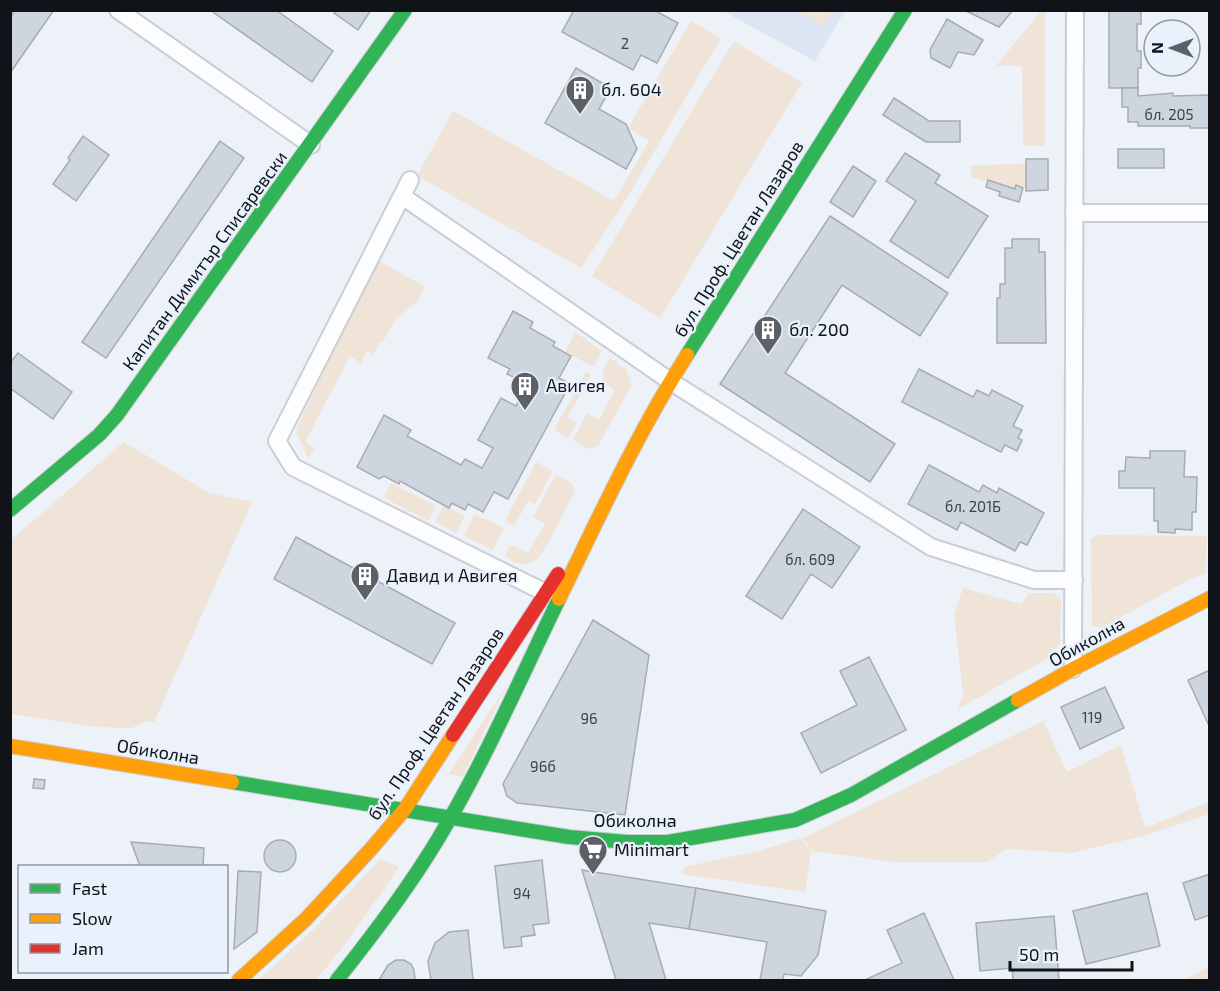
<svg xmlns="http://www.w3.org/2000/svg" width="1220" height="991" viewBox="0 0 1220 991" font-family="'Exo 2',sans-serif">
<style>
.built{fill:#dce5f1}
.green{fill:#f0e3d8}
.building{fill:#cdd5de;stroke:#a8abaf;stroke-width:1.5}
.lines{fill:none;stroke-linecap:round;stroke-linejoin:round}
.street-casing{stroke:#caced3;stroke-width:20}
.fast-casing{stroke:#caced3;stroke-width:16}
.slow-casing{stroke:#caced3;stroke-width:16}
.jam-casing{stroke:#caced3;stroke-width:16}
.street{stroke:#fcfdfe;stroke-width:16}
.fast{stroke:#30b455;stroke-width:14}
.slow{stroke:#ff9f0a;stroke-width:14}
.jam{stroke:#e5322d;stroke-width:14}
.labels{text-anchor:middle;stroke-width:4.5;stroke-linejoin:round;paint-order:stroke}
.number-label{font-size:15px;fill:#3f4449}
.poi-label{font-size:18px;fill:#101317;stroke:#e9f1fc;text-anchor:start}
.street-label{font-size:18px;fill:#101317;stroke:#e9f1fc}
</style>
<rect width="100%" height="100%" fill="#edf2f8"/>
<polygon class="built" points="723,11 845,11 815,61"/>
<g class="green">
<polygon points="795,11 831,11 825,25"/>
<polygon points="1041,11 1045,11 1045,146 1023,146 1022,66 996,66"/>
<polygon points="691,21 721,38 622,206 581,268 417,176 453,111 614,201 649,141 628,128"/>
<polygon points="734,41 802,83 660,318 592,276"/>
<polygon points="1026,164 1026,188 1016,185 1015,189 971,177 971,165"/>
<polygon points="376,259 425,287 417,302 396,318 382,343 379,343 373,354 367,351 361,363 350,356 305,442 315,448 308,458 296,430"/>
<polygon points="575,332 602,351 594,367 565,352"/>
<polygon points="610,358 627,370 631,386 598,446 589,449 573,440 587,413 599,420 615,390 602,382 604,368"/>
<polygon points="586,372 591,375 568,417 577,423 568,438 554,430"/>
<polygon points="124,442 209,493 252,502 154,722 144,722 132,728 96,727 11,714 11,540"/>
<polygon points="536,462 553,471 535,504 528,501 514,526 505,521"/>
<path d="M556,474L573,484L574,493C568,505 544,554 536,560C526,567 513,564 505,556L509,546H514L528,553L545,524L533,517Z"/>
<polygon points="391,483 436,506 429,521 384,498"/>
<polygon points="443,505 465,516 456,533 435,522"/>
<polygon points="474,514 504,528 493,550 464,536"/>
<polygon points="1098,535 1207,536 1205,574 1192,578 1101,628 1092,625 1091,539"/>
<polygon points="963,588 1021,604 1029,593 1053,593 1061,599 1060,644 1048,658 958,709 963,694 954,614"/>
<polygon points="508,683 462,777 449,774"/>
<polygon points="1043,721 1067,772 1121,745 1145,828 1209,802 1209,814 1143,836 1071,853 1006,849 987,862 894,862 812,851 803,838"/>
<polygon points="801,838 811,851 805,892 682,874 684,867 758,851"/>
<polygon points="380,859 399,867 346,943 316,980 258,980 313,930"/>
<polygon points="1209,967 1209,980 1183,980"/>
</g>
<g class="building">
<polygon points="15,10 54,10 10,73 10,18"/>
<polygon points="210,10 276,10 333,51 312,82"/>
<polygon points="336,10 371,10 358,30 334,13"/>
<polygon points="574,10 654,10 678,23 657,63 641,55 633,70 562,32"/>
<polygon points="964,10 1013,10 999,27"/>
<polygon points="1109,10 1141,10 1141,24 1137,24 1137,51 1141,51 1141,68 1138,68 1138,88 1109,88"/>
<polygon points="947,19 983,40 974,55 958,52 950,68 931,58 930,50"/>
<polygon points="576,68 611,88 599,109 626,124 637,149 626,169 545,123"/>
<polygon points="1122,88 1138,88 1138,96 1173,93 1173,96 1210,95 1210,128 1190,128 1190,126 1138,126 1138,122 1128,122 1128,107 1122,107"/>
<polygon points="894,98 929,121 960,121 960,142 926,142 883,115"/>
<polygon points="83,136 109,155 76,201 53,184 70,160 68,158"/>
<polygon points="220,141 244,158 106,358 82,342"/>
<rect x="1118" y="149" width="46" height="19"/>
<polygon points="905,153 940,175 935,183 988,216 948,278 890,241 916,201 886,181"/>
<polygon points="1026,159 1048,159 1048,190 1026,191"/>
<polygon points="853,166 876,181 853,217 830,202"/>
<polygon points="988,180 1015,189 1016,185 1023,188 1019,202 999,196 1000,192 986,187"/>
<polygon points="830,216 948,293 920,336 842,285 785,373 895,444 870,482 720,384"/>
<polygon points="1012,239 1039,239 1039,252 1045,252 1046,343 997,343 997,298 1000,298 1000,284 1005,284 1005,248 1012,248"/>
<polygon points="513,311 533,322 530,328 555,342 553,346 571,356 559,378 570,384 508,499 494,492 483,512 468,504 465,510 452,503 449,508 400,481 399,484 384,476 379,479 357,467 384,415 411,430 407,436 461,465 465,459 482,468 493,448 478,440 501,398 516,406 527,384 507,374 510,369 488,358"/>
<polygon points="18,353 72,392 53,419 10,388 10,363"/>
<polygon points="919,369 973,397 977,390 989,396 992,390 1023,406 1013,426 1022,430 1018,438 1022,440 1017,451 1005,445 1001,452 902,402"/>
<polygon points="1150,451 1185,451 1184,477 1197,477 1196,512 1192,512 1192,530 1175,529 1175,533 1158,532 1158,521 1154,521 1154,488 1119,488 1119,471 1125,471 1126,457 1150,458"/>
<polygon points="929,465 979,492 983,485 997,493 999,488 1044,513 1027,545 1020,542 1015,551 961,522 957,530 908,504"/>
<polygon points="803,509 860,547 832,588 811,574 782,619 746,596"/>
<polygon points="296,537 455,623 432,664 274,579"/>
<polygon points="593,620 649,655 625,815 517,803 507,796 503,784"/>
<polygon points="869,657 906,730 821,773 801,733 857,705 840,671"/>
<polygon points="1210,670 1210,728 1188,680"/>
<polygon points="1105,687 1124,728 1080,749 1061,707"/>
<polygon points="34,779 45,780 44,789 33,788"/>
<circle cx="280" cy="856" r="16"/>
<polygon points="131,842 204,848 203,866 140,866"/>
<polygon points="542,860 549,923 533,925 535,935 521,937 522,946 504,948 495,866"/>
<polygon points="582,870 696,888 689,929 649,923 666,980 616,980"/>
<polygon points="238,871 261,872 257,932 234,949"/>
<polygon points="1210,874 1210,915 1195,920 1183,883"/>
<polygon points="696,888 826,911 818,955 801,976 784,974 783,980 760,980 767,942 689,929"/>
<polygon points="1147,893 1160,946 1086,964 1073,911"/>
<polygon points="924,913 954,980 865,980 902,963 887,930"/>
<polygon points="1054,916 1059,980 1013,980 1012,968 980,971 976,923"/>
<polygon points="468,930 473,980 431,980 428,961 435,943 449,932"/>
<polygon points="396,960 404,960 411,964 414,970 415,980 379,980 388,965"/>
</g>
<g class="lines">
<g class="street-casing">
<g id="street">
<polyline points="118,10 311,145"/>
<polyline points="410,180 277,441 293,467 546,593"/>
<polyline points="402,196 670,381 931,547 1034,580 1074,580"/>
<polyline points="1074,213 1210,213"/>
<polyline points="1073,669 1075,10"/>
</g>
</g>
<g class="fast-casing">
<g id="fast">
<polyline points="687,355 905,10"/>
<polyline points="10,510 99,435 117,415 405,10"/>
<polyline points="232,782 569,837 627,842 668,842 795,820 851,795 1018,700"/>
<path d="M337,980C373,935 408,889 438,839C484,763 520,679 559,599"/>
</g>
</g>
<g class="slow-casing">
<g id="slow">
<path d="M559,599C599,517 638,432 687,355"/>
<polyline points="1018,700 1073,669 1210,598"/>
<polyline points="10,746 232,782"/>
<polyline points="239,980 306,919 371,849 405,809 453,735"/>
</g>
</g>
<g class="jam-casing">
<polyline id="jam" points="453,735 558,574"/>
</g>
<use href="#street" class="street"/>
<use href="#fast" class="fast"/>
<use href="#slow" class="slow"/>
<use href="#jam" class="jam"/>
</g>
<defs>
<g id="building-pin" transform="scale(1.5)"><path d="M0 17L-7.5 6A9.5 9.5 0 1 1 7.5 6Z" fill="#5d6166" stroke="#e9f1fc"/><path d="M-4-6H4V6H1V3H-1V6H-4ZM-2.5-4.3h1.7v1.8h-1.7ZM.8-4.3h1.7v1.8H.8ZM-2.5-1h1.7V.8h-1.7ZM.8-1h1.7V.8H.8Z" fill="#fff"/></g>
<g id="supermarket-pin" transform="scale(1.5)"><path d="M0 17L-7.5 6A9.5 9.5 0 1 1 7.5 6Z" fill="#5d6166" stroke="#e9f1fc"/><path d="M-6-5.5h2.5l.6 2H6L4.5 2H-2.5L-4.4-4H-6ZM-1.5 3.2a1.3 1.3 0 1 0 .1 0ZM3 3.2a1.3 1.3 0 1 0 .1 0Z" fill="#fff"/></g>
</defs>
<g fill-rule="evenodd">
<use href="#building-pin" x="580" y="90"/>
<use href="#building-pin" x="768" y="330"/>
<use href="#building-pin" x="525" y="386"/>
<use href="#building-pin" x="365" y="576"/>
<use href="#supermarket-pin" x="593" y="850"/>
</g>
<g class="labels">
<g class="number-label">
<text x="625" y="49">2</text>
<text x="1169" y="120">бл. 205</text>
<text x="973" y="512">бл. 201Б</text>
<text x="810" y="565">бл. 609</text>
<text x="1092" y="723">119</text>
<text x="589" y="724">96</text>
<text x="543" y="772">96б</text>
<text x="522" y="899">94</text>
</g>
<g class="poi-label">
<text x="601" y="96">бл. 604</text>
<text x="789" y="336">бл. 200</text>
<text x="546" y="392">Авигея</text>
<text x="386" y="582">Давид и Авигея</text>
<text x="614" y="856">Minimart</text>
</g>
<g class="street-label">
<text transform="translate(739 239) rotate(-58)" y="6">бул. Проф. Цветан Лазаров</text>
<text transform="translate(205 261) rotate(-54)" y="6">Капитан Димитър Списаревски</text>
<text transform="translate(1087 642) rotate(-29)" y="6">Обиколна</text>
<text transform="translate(436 724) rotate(-56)" y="6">бул. Проф. Цветан Лазаров</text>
<text transform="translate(158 752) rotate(9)" y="6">Обиколна</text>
<text x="635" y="827">Обиколна</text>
</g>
</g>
<rect width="1220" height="991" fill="none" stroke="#101317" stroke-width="24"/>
<rect x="18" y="865" width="210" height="108" fill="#e9f1fc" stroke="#9298a0" stroke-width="1.5"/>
<rect x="30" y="884" width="30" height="9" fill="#30b455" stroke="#9298a0" stroke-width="1.5"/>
<text x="72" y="895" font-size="18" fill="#101317">Fast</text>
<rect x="30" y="914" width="30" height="9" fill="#ff9f0a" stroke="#9298a0" stroke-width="1.5"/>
<text x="72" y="925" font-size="18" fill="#101317">Slow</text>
<rect x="30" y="944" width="30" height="9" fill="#e5322d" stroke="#9298a0" stroke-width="1.5"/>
<text x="72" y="955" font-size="18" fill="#101317">Jam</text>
<g transform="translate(1172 48) rotate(270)"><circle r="28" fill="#e9f1fc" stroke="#9298a0" stroke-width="1.5"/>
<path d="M0-4.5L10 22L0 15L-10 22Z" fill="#5d6166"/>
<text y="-9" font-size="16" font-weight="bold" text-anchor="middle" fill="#101317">N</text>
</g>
<path d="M1010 961v9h122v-9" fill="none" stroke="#101317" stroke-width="3"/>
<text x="1019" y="961" font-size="18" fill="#101317" stroke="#e9f1fc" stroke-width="4.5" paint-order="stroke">50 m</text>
</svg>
